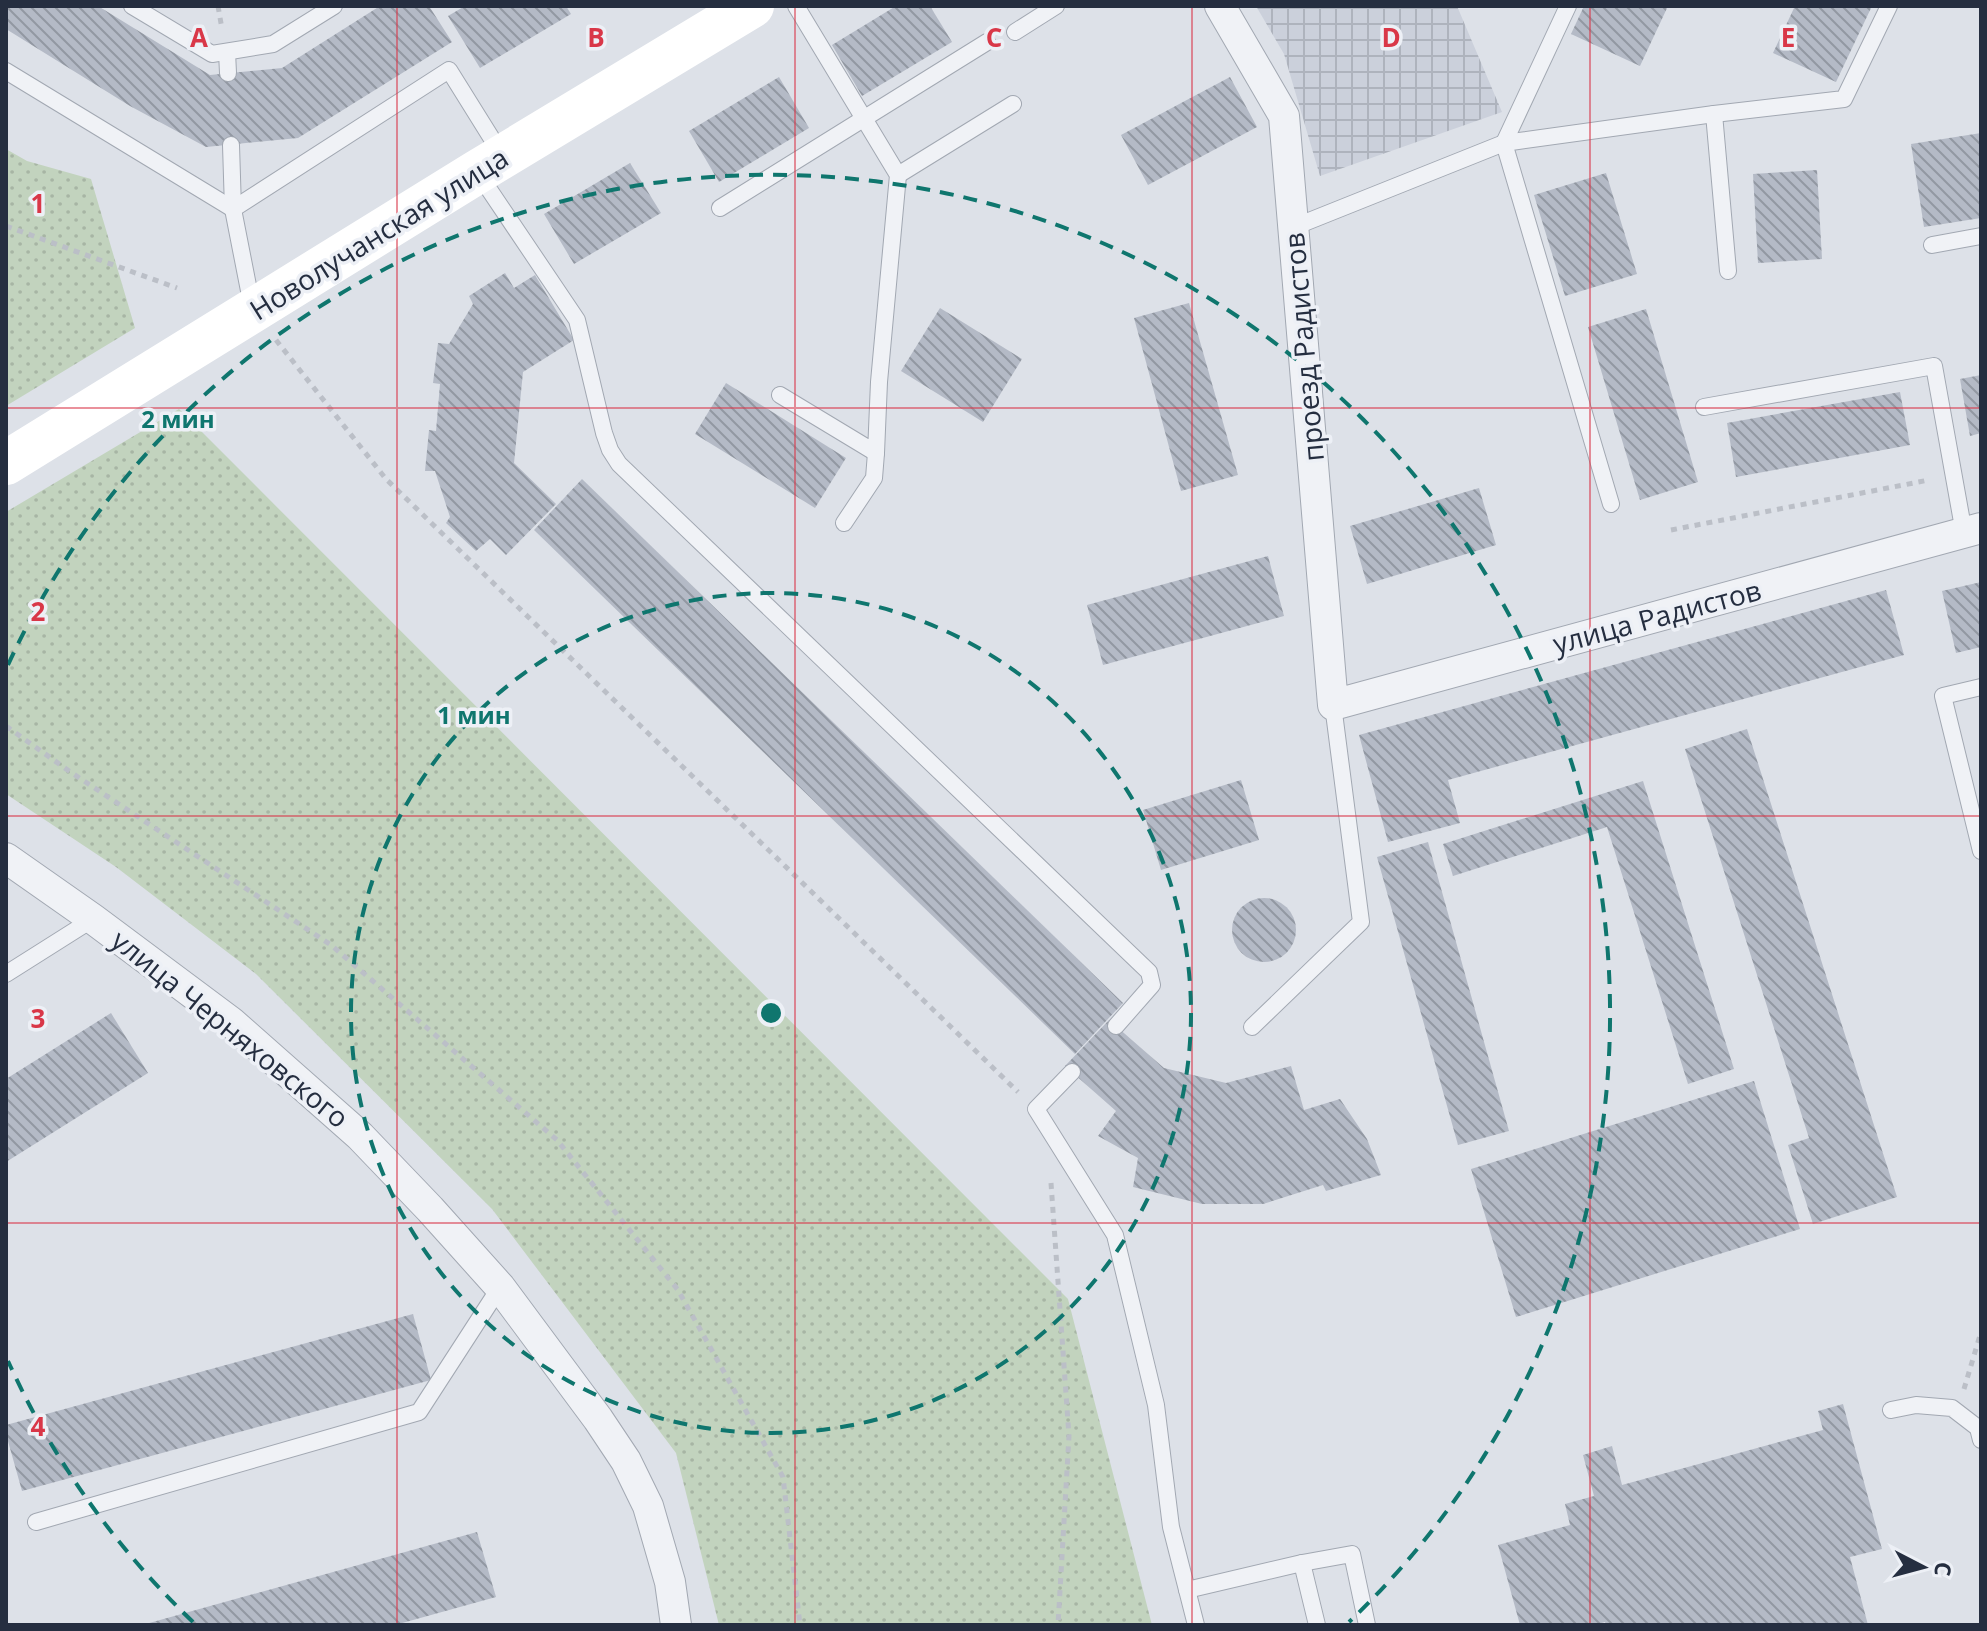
<svg xmlns="http://www.w3.org/2000/svg" width="1987" height="1631" viewBox="0 0 1987 1631" font-family="'Open Sans',sans-serif">
<style>
.industrial{fill:url(#industrial-grid)}
.park{fill:url(#park-dots)}
.building{fill:url(#building-back-hatch)}
.lines{fill:none;stroke-linecap:round;stroke-linejoin:round}
.lane-casing{stroke:#a2a8b2;stroke-width:18}
.street-casing{stroke:#a2a8b2;stroke-width:32}
.path{stroke:#bbbfc7;stroke-width:5;stroke-dasharray:6 6;stroke-linecap:butt}
.lane{stroke:#f0f2f6;stroke-width:16}
.street{stroke:#f0f2f6;stroke-width:30}
.secondary{stroke:#fff;stroke-width:44}
.grid{fill:none;stroke:#d93748;stroke-width:2;stroke-opacity:0.55}
.ring{fill:none;stroke:#0f766e;stroke-width:4;stroke-dasharray:14 10}
.labels{text-anchor:middle;stroke-width:7;stroke-linejoin:round;paint-order:stroke}
.street-label{font-size:28px;fill:#252e40;stroke:#edf0f6}
.grid-label{font-size:26px;text-anchor:middle;font-weight:bold;fill:#d93748;stroke:#edf0f6;stroke-width:7;stroke-linejoin:round;paint-order:stroke}
.centre{fill:#0f766e;stroke:#edf0f6;stroke-width:4}
.ring-label{font-size:24px;text-anchor:middle;font-weight:bold;fill:#0f766e;stroke:#edf0f6;stroke-width:7;stroke-linejoin:round;paint-order:stroke}
</style>
<defs>
<pattern id="industrial-grid" width="8" height="8" patternUnits="userSpaceOnUse" patternTransform="scale(2)"><rect width="8" height="8" fill="#cbd0db"/><path d="M0 4h8M4 0v8" fill="none" stroke="#aeb3bd"/></pattern>
<pattern id="park-dots" width="8" height="8" patternUnits="userSpaceOnUse" patternTransform="scale(2)"><rect width="8" height="8" fill="#c2d3be"/><path d="M2 2h.1M6 6h.1" fill="none" stroke="#a7b5a4" stroke-width="1.8" stroke-linecap="round"/></pattern>
<pattern id="building-back-hatch" width="6" height="6" patternUnits="userSpaceOnUse" patternTransform="scale(2)"><rect width="6" height="6" fill="#b4bac6"/><path d="M-1 5l2 2M0 0l6 6M5-1l2 2" fill="none" stroke="#9298a2"/></pattern>
</defs>
<rect width="100%" height="100%" fill="#dde1e8"/>
<polygon class="industrial" points="1256,6 1457,6 1502,112 1320,176 1284,54"/>
<g class="park">
<polygon points="6,149 27,161 91,179 135,328 6,406"/>
<polygon points="179,409 1068,1299 1152,1625 719,1625 676,1453 492,1209 256,974 116,867 6,794 6,512"/>
</g>
<g class="building">
<polygon points="6,6 98,6 210,75 282,68 380,6 429,6 452,42 298,138 206,147 130,106 6,29"/>
<polygon points="465,6 566,6 571,14 480,68 448,16"/>
<polygon points="896,6 930,6 952,42 862,96 832,45"/>
<polygon points="1584,6 1668,6 1640,66 1571,34"/>
<polygon points="1795,6 1872,6 1836,82 1773,53"/>
<polygon points="779,77 809,128 719,182 689,131"/>
<polygon points="1230,77 1257,127 1148,185 1121,135"/>
<polygon points="1981,133 1981,218 1924,227 1911,144"/>
<polygon points="630,163 661,213 574,264 544,214"/>
<polygon points="1817,170 1822,259 1758,263 1753,174"/>
<polygon points="1606,173 1637,274 1565,296 1534,195"/>
<polygon points="505,273 514,288 535,275 574,340 523,372 514,463 556,504 506,555 490,539 476,551 446,523 450,517 435,471 425,471 429,430 436,431 440,384 433,383 438,343 449,344 473,304 469,296"/>
<polygon points="1189,303 1238,475 1181,491 1134,318"/>
<polygon points="940,308 1022,359 983,422 901,371"/>
<polygon points="1646,309 1698,482 1640,500 1588,327"/>
<polygon points="1981,375 1981,433 1970,436 1960,379"/>
<polygon points="726,383 846,458 815,508 695,434"/>
<polygon points="1900,392 1910,445 1736,477 1727,423"/>
<polygon points="582,479 1123,1003 1075,1054 534,530"/>
<polygon points="1479,488 1496,545 1367,584 1350,526"/>
<polygon points="1268,556 1284,616 1103,665 1087,605"/>
<polygon points="1981,582 1981,647 1956,653 1942,591"/>
<polygon points="1886,590 1904,655 1448,780 1460,823 1388,842 1359,735"/>
<polygon points="1747,729 1897,1197 1813,1224 1788,1145 1809,1138 1685,749"/>
<polygon points="1241,780 1259,840 1161,870 1143,810"/>
<polygon points="1643,781 1734,1069 1688,1084 1607,827 1453,876 1443,844"/>
<polygon points="1428,842 1509,1131 1458,1145 1377,857"/>
<circle cx="1264" cy="930" r="32"/>
<polygon points="111,1013 148,1073 6,1162 6,1079"/>
<polygon points="1109,1020 1164,1068 1226,1083 1291,1066 1304,1110 1340,1099 1367,1139 1381,1175 1326,1191 1323,1185 1263,1204 1202,1204 1133,1187 1138,1158 1098,1136 1116,1111 1065,1066"/>
<polygon points="1754,1081 1800,1229 1516,1317 1471,1169"/>
<polygon points="413,1314 431,1380 22,1491 6,1434 6,1425"/>
<polygon points="1843,1404 1882,1549 1850,1557 1868,1625 1606,1625 1605,1622 1595,1625 1520,1625 1498,1545 1570,1525 1565,1504 1594,1496 1583,1455 1612,1446 1622,1485 1823,1430 1818,1411"/>
<polygon points="477,1532 496,1597 395,1625 142,1625"/>
</g>
<g class="lines">
<g class="lane-casing">
<g id="lane">
<polyline points="132,6 212,54 273,44 334,6"/>
<polyline points="1568,6 1504,143 1611,504"/>
<polyline points="1015,32 1056,6"/>
<polyline points="227,52 228,73"/>
<polyline points="6,71 233,209 449,70 502,155"/>
<polyline points="1714,114 1728,271"/>
<polyline points="231,145 233,209 252,306"/>
<polyline points="478,173 577,320 604,433 610,450 619,464 1149,972 1152,985 1116,1026"/>
<polyline points="898,175 1013,104"/>
<polyline points="720,208 987,42"/>
<polyline points="1294,227 1504,143 1714,114 1844,99 1889,6"/>
<polyline points="1932,245 1981,236"/>
<polyline points="780,395 876,453 879,382 898,175 796,6"/>
<polyline points="1704,407 1934,366 1964,533"/>
<polyline points="844,523 874,478 876,453"/>
<polyline points="1981,687 1943,696 1981,851"/>
<polyline points="6,974 93,919"/>
<polyline points="1252,1027 1361,922 1333,705"/>
<polyline points="1072,1072 1036,1109 1115,1235 1156,1405 1171,1527 1196,1625"/>
<polyline points="1891,1410 1916,1405 1952,1408 1978,1428 1981,1440"/>
<polyline points="36,1522 419,1412 500,1287"/>
<polyline points="1302,1563 1317,1625"/>
<polyline points="1187,1590 1302,1563 1352,1554 1367,1625"/>
</g>
</g>
<g class="street-casing">
<g id="street">
<polyline points="1220,6 1284,116 1333,705 1981,528"/>
<polyline points="6,858 93,919 231,1022 360,1136 430,1209 500,1287 598,1419 626,1461 648,1506 670,1582 676,1625"/>
</g>
</g>
<g class="path">
<polyline points="218,6 222,29"/>
<polyline points="6,226 177,288"/>
<polyline points="276,340 386,479 1018,1092"/>
<polyline points="1671,530 1929,480"/>
<polyline points="6,726 69,771 331,945 557,1140 678,1290 783,1477 800,1625"/>
<polyline points="1051,1183 1069,1436 1058,1625"/>
<polyline points="1964,1389 1981,1332"/>
</g>
<use href="#lane" class="lane"/>
<use href="#street" class="street"/>
<polyline class="secondary" points="6,463 477,172 752,6"/>
</g>
<path class="grid" d="M397,6V1625M795,6V1625M1192,6V1625M1590,6V1625M6,408H1981M6,816H1981M6,1223H1981"/>
<g class="ring">
<circle cx="771" cy="1013" r="420"/>
<path d="M193 1622A839 839 0 0 1 8 1361M8 665A839 839 0 1 1 1349 1622"/>
</g>
<g class="labels">
<g class="street-label">
<text transform="translate(379 234) rotate(-32)" y="10">Новолучанская улица</text>
<text transform="translate(1304 347) rotate(-95)" y="10">проезд Радистов</text>
<text transform="translate(1657 617) rotate(-15)" y="10">улица Радистов</text>
<text transform="translate(230 1029) rotate(39)" y="10">улица Черняховского</text>
</g>
</g>
<g class="grid-label">
<text x="199" y="47">A</text>
<text x="596" y="47">B</text>
<text x="994" y="47">C</text>
<text x="1391" y="47">D</text>
<text x="1788" y="47">E</text>
<text x="38" y="213">1</text>
<text x="38" y="621">2</text>
<text x="38" y="1028">3</text>
<text x="38" y="1436">4</text>
</g>
<circle cx="771" cy="1013" r="12" class="centre"/>
<g class="ring-label">
<text x="178" y="428">2 мин</text>
<text x="474" y="724">1 мин</text>
</g>
<rect width="1987" height="1631" fill="none" stroke="#252e40" stroke-width="16"/>
<g transform="translate(1923 1567) rotate(96)" stroke="#edf0f6" stroke-width="6" paint-order="stroke">
<path d="M0-6L14 30L0 20L-14 30Z" fill="#252e40"/>
<text y="-12" font-size="22" font-weight="bold" text-anchor="middle" fill="#252e40">С</text>
</g>
</svg>
